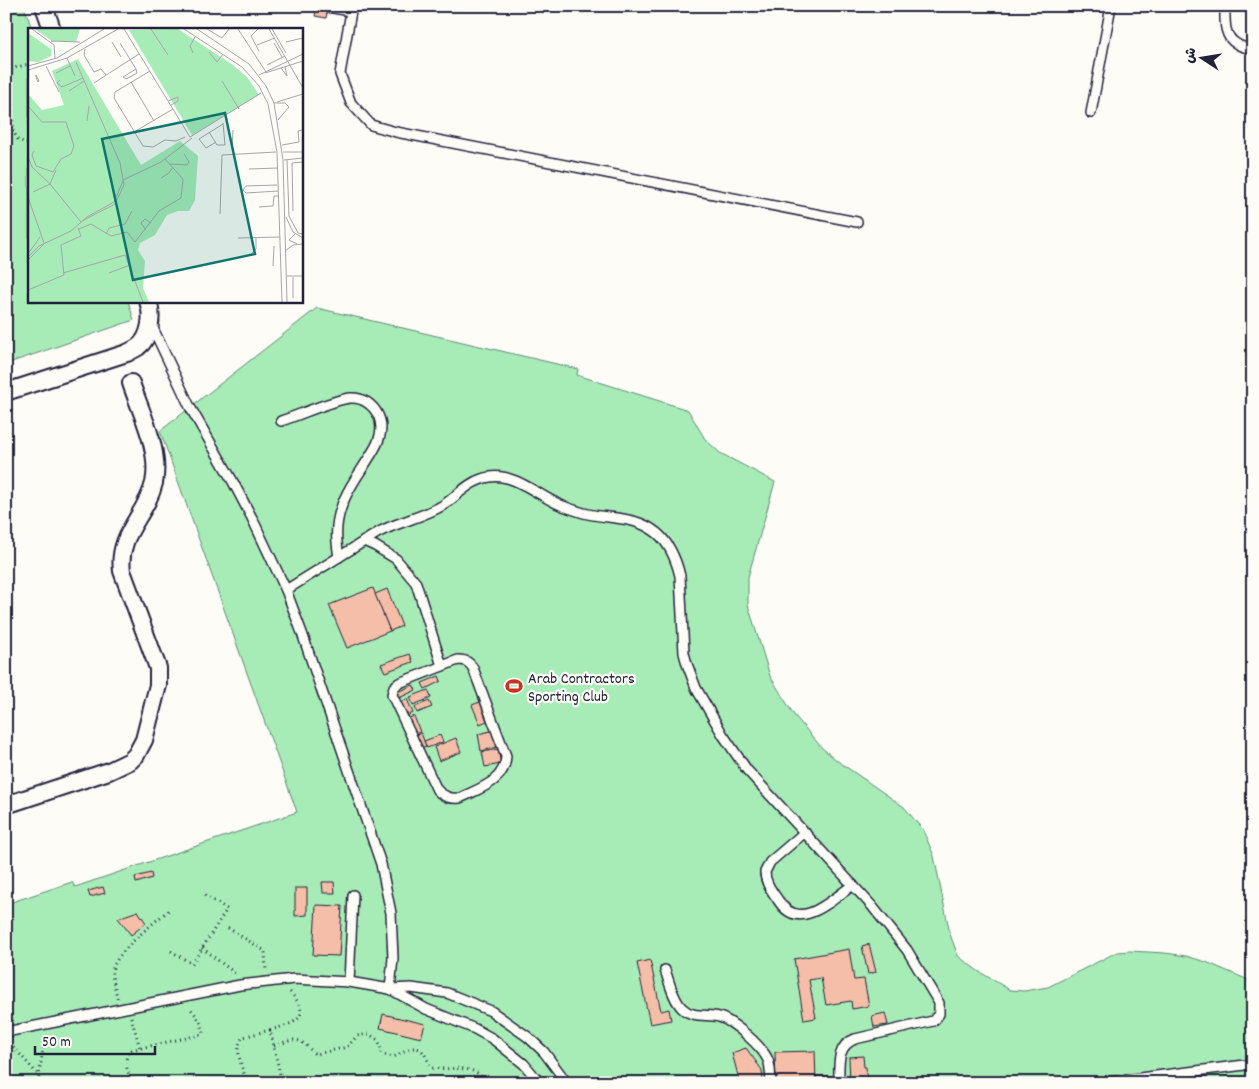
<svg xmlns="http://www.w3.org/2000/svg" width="1259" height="1089" viewBox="0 0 1259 1089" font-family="Dekko,'Playpen Sans Arabic',sans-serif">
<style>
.green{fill:#a7ecb7;stroke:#648779}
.building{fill:#f4bea8;stroke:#22223b}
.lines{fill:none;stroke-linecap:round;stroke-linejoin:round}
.lane-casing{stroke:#22223b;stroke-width:12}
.street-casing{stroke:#22223b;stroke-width:20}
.path{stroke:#22223b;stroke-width:3;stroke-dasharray:1 4;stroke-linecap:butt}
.lane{stroke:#fdfcf7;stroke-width:9}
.street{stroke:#fdfcf7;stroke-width:16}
.labels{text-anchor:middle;stroke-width:4.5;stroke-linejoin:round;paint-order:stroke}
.poi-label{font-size:16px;fill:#22223b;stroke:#fdfcf7;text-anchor:start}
.inset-road{fill:none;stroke:#a5a5ac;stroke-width:1}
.view{fill:#0f766e;fill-opacity:0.15;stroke:#0f766e;stroke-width:2.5}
.inset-edge{fill:none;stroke:#22223b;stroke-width:2.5}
</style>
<rect width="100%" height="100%" fill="#fdfcf7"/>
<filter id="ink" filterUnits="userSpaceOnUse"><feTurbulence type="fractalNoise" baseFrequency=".02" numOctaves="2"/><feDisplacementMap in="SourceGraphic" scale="10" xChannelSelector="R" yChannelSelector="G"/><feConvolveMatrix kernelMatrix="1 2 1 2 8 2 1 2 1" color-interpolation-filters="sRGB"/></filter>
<g filter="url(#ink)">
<g class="green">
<polygon points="6,6 24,6 32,29 29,29 29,301 128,301 134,320 6,364"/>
<polygon points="317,308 578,369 577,375 688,410 705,439 720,453 775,482 748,577 748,605 770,676 794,715 822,748 839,762 904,807 923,830 934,856 950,934 958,956 978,971 1010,990 1024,991 1048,987 1117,952 1130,951 1165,953 1186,956 1206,962 1253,982 1253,1083 6,1083 6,904 72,882 75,887 297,812 160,431"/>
</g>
<g class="building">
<polygon points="317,6 328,6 326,18 315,16"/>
<polygon points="373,588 390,631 347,648 329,605"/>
<polygon points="387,589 402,626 390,631 375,594"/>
<polygon points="410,654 413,662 385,672 381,664"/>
<polygon points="439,676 441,681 425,689 422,683"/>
<polygon points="413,685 416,690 397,699 395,693"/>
<polygon points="428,690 431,698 413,705 410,697"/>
<polygon points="407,699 413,713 407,716 400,702"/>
<polygon points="429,701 432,707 417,713 415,707"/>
<polygon points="480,702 487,721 480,724 472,705"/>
<polygon points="414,716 420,732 413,735 407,719"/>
<polygon points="495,730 498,747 481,751 478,734"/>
<polygon points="421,733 426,746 419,749 414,736"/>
<polygon points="440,735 443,742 427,748 424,741"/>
<polygon points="456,738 461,752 439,761 434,747"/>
<polygon points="498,749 501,764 485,767 482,752"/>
<polygon points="151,873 152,878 136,883 135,877"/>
<polygon points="322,882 334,882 335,893 323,893"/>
<polygon points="103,887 105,893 90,897 88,891"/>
<polygon points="295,888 307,888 307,915 295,916"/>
<polygon points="316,905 342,906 339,956 313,955"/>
<polygon points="138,911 146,923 131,935 118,918"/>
<polygon points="869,944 876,972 868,974 862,946"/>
<polygon points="849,949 854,980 864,979 869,1006 852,1009 851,1001 826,1005 821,978 809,980 816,1018 804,1020 794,959"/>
<polygon points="650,960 661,1011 669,1009 671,1020 650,1024 637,963"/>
<polygon points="885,1013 888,1025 874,1027 872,1016"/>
<polygon points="383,1014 425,1024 421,1038 380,1028"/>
<polygon points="746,1048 762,1070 763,1083 740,1083 732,1053"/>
<polygon points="815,1051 816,1083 776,1083 775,1052"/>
<polygon points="863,1056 864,1067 866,1067 867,1083 850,1083 849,1057"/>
<rect x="816" y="1076" width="14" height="7"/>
</g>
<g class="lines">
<g class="lane-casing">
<g id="lane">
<polyline points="352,6 340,74 351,103 371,125 396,132 857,222"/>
<path d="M1225,6C1225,19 1223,37 1237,44C1241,47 1248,48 1253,49"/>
<polyline points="327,7 351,11"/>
<polyline points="1091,113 1111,6"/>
<polyline points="151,324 190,407 232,480 252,518 286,590 302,633 381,864 391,913 393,958 390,989"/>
<path d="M281,421C300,415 332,400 350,398C363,397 373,405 378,415C383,425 381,435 377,444C366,466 348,485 341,508C335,525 336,540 339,557"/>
<polyline points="364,541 375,546 396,559 416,583 442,666"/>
<path d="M286,590L379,532C400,521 425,517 445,504C459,494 472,479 490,477C516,473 539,497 563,506C571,509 579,512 588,514C612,519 636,516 657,533C670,544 676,559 680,576L684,653L687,664L696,688L723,735L747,770L872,906L907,950L939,1003V1014L933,1021L855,1039C836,1046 839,1065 839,1083"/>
<path d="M458,660C466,660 469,662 473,668L506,756C505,782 480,788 460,798C450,799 444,797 437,790L392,695L394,687L399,683Z"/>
<path d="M805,832L770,862L765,872C765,883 772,891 778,900C799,934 831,900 853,885"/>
<path d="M665,970C669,981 673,999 682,1008C692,1018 707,1014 719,1017C733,1021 762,1046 768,1060C771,1067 770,1075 771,1083"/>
<polyline points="349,982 353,895"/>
<polyline points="390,989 426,1009 475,1029 493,1039 524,1064 540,1083"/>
<polyline points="6,1032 240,985 294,979 349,982 390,989 411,988 447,993 491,1011 528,1037 544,1052 567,1083"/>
<polyline points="1099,1083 1253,1064"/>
</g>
</g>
<g class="street-casing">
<g id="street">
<polyline points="44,6 52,29"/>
<path d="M6,392L127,353C131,351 135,349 138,347C151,337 153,315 148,301"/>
<path d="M6,805L109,771L130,761L136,755L144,740L158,685V668L122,571C117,534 146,516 154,483C161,451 141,413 131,383"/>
</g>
</g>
<g class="path">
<polyline points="6,70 29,64"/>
<polyline points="6,76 12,95 13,131 18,140 29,144"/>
<polyline points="228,928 265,951 266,972"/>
<polyline points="202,948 236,974"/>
<polyline points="171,951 192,964 227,909 203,894"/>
<path d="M117,998C116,990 112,980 112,972C113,954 156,921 169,910"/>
<polyline points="131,1017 140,1048"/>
<path d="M270,1030C294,1024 314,1018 290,992"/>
<polyline points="10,1043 39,1076"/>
<path d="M274,1046C297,1038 297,1036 314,1053L317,1054L347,1047L357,1036L369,1034L378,1040C385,1055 375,1053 394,1057C404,1051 418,1040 426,1057C429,1062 428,1065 432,1068C449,1071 478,1062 484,1083"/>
<polyline points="38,1083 45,1036"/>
<path d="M132,1083C128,1072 121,1058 132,1050L203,1034C204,1024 195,1014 189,1007"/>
<path d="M247,1083C243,1069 233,1049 243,1037L270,1030L282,1083"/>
</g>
<use href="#lane" class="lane"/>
<use href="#street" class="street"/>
</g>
</g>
<defs>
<g id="stadium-bare" transform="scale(1.35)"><path d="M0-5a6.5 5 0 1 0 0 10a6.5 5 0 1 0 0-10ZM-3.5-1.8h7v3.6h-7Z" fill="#c8321e" stroke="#fdfcf7" stroke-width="2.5" paint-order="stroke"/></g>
</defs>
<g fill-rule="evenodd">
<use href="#stadium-bare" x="514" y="686"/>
</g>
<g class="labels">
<g class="poi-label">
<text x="528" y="683">Arab Contractors<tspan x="528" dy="18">Sporting Club</tspan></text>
</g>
</g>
<g transform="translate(28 28)">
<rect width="275" height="275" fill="#fdfcf7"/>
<path d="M7,1H52L48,14L24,13ZM150,1L205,37L219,49L231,67L164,107L101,2ZM0,5L23,21V28L11,34L0,33ZM50,31L113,137L152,113L170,128L167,172L161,183H150L139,187L127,207L112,215L110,222L117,233L115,260L121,274H0V66L14,82L36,77L24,43Z" fill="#a7ecb7"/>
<path class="inset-road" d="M4,1L26,17L27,30M96,1L162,109L233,65M123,1L140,27M156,1L214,39L231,58L240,76L249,124L254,274M169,1L221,36L238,58L246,75L255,132L259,274M179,1L194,10L201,1M210,1L238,44M230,1L223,8L231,23M241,1L275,60M244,1L258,25M23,13L52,14M84,14L93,29M258,14L275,10M92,15L108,41M246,15L254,29M229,17L247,10M57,21L56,27L66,44L73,41L78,47M181,24L189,34L195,26M165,25L162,18L167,9M39,30L47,48M48,34L92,135L96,157L87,176L54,193M239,37L257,28M0,38L29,30L76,1M18,38L31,64M253,40L259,48L257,39M0,42L39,30L90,1M122,43L87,64L86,70L115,118L125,119L137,112L148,113L157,109M28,45L42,38M237,45L275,33M8,47L11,53L10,54L8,49ZM231,47L275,26M95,49L98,51L109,45L108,41M95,49L108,41M32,52L29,55L34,59L55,50M194,53L211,81M103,54L126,93M66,55L111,26M41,63L56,53M140,73L150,69V73L143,77M249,74L275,66M246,75H257L261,79L250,92M0,78L14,94H38L46,118L43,126L33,131L25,144L8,138L4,127L6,123M59,93L61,78M106,104L145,81M181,104L189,117H197L195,95M188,114L178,120L171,111L195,96M254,117L271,114L270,103L275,102M204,120L205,102M255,124H275M0,129L4,139L22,156L53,194M256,132L275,130M259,132L261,188L270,205L275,206M142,136L159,137L161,134L156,126M221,141L250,140M133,150L141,145L145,139M95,152L133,134L164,110M249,157L218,158L215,162L218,165L250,163M5,164L22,156L28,142M0,169L16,215M231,179L245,178L246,168H251M265,183L264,135L275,134M192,186L194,127L248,124M258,189L265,204L275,210M51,201L63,196L83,208L99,204L107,214L131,183L153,170L155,151L137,131M118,202L113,195L117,191L123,195M78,206L81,200L97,196L104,183M267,206L261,212L269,216M210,210L252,209M33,217L53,208L50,200M257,223L265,217L275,216M0,226L12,209M221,228L228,221V210M0,229L11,218L43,203L59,189L86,174L95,153M0,232L17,215M245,238L246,218M35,245L97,227L115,274M81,245L102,237M259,248H275M265,249V270M0,262L36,247L33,217"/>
<path class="view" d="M197,85L227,226L105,252L74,111Z"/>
<rect width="275" height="275" class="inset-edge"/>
</g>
<rect width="1259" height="1089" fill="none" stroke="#fdfcf7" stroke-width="25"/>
<rect x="12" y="12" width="1234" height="1064" fill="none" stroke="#22223b" stroke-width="2" filter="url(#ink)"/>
<g transform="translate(1202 58) rotate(282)" stroke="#fdfcf7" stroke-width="4" paint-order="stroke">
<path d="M0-4L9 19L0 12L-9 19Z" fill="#22223b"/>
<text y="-8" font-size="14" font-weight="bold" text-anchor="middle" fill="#22223b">ش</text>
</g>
<path d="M35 1046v8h120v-8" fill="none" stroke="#22223b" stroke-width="2.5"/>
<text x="42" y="1046" font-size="15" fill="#22223b" stroke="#fdfcf7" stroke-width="4" paint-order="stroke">50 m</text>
</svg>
